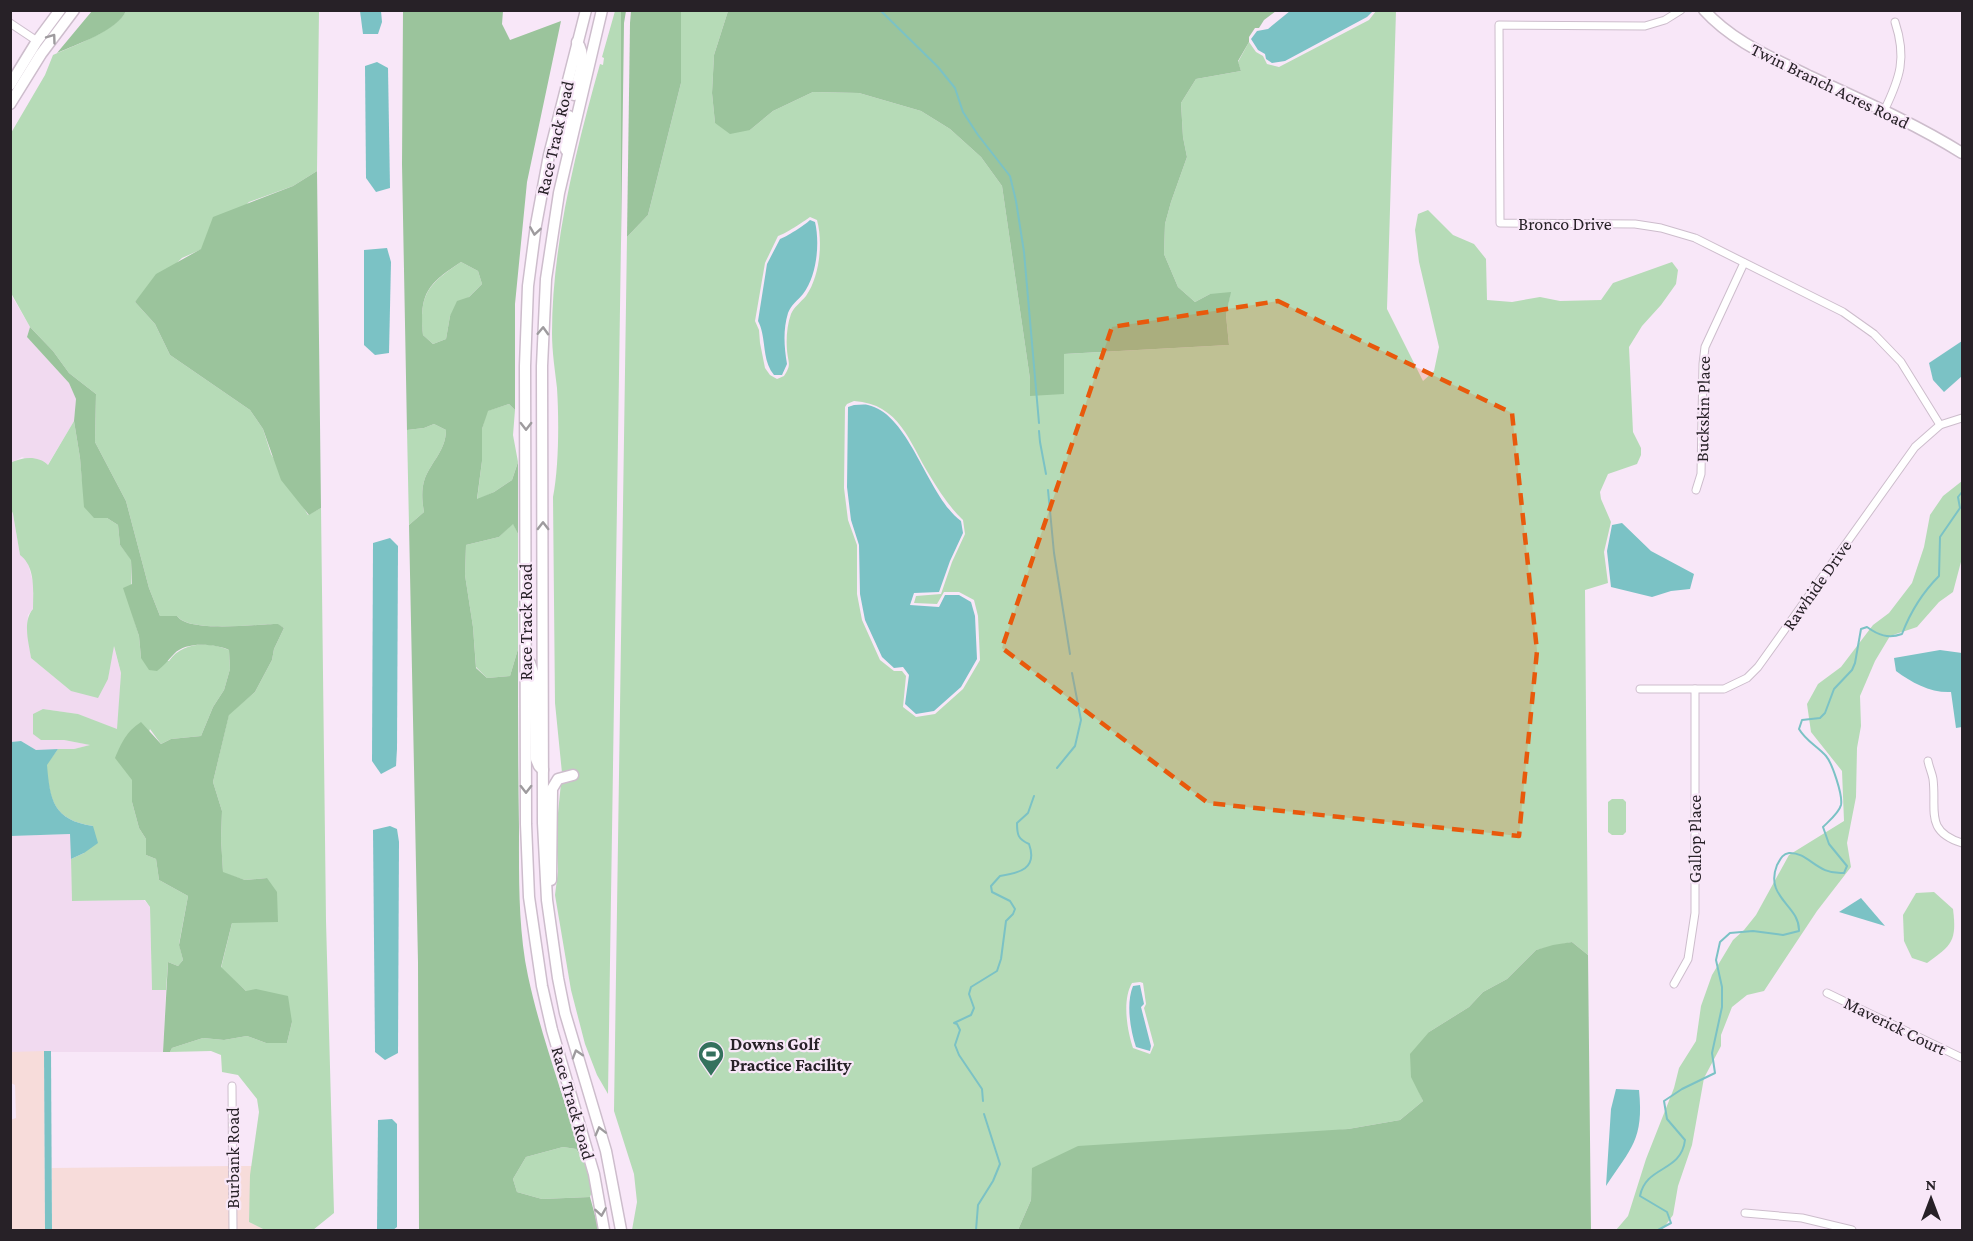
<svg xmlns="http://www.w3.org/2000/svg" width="1973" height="1241" viewBox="0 0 1973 1241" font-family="'Crimson Pro',serif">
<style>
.built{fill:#f1daf0}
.industrial{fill:#f7dcda}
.green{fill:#b6dbb7;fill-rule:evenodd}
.forest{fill:#9bc49c;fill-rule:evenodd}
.water{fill:#7bc2c5}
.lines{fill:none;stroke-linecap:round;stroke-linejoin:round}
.stream{stroke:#7bc2c5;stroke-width:2}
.street-casing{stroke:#cdbdcc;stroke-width:9}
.secondary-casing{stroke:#cdbdcc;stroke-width:13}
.street{stroke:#fff;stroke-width:7}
.secondary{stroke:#fff;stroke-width:10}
.oneway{stroke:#9e9b9e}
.marked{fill:#e8590c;fill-opacity:0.2;stroke:#e8590c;stroke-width:4.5;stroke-dasharray:12 8;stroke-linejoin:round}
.labels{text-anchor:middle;stroke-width:4.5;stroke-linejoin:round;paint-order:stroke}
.street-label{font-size:18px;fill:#272127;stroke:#f8e7f8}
.poi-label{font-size:18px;font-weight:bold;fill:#272127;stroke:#f8e7f8;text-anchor:start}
</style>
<rect width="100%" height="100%" fill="#f8e7f8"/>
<g class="built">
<polygon points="10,293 30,327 27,337 69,383 76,399 74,421 47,466 22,457 11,463"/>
<polygon points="10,509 13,514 20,555 27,560 33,582 33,609 28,615 27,629 31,658 71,691 108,679 113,644 121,673 118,730 77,714 43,709 41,740 64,740 91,745 74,749 36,750 21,741 11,742"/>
<polygon points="71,834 72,901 144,900 150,907 152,990 166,990 163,1052 11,1052 10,836"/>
</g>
<g class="industrial">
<polygon points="44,1051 45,1230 11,1230 10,1120 16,1118 15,1085 11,1083 10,1052"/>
<polygon points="230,1166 230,1230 52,1230 52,1168"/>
<polygon points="236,1166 252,1166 249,1222 265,1230 237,1230"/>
</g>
<g class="green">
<path d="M126,11H319L317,171L293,186L249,202L202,249L182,258L135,302L155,324L170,355L250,410L263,429L271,454L308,515L321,508L326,921L334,1213L313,1230H265L249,1222L250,1175L259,1112L257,1099L238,1075L222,1072L221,1055L211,1051L170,1052L172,1048L203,1038L224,1040L247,1036L266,1043H287L292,1022L246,991L221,968L232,923L267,878L245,880L223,873L221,839L222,811L213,782L229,714L255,692L272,660L274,649L284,628L277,624C256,624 189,633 177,616H160L149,588L126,501L95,442L96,394L69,373L53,351L30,327L11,293V133L45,75L53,55C73,46 117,30 126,11Z"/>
<path d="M615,11H621V243L608,1094L597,1075L585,1044L571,990L555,895L558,871L556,833L562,773L555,703L553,497C559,467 559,419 557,388C555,370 552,352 552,333C552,245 576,149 600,64L603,65L604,58L602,57Z"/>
<path d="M681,11H728L714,55L712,93L715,123L750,130L773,111L813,92L859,93L921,111L950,129L981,157L1002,186L1030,379V396L1064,354L1229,345L1226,315L1230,295L1210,294L1195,302L1178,287L1164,254L1165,224L1171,202L1187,157L1183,137L1181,103L1196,79L1241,71L1238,62L1249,42L1256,52L1263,56L1267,64L1279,67L1369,20L1376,11H1396L1387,309L1423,381L1434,371L1439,347L1419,262L1415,230L1418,214L1428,210L1453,235L1474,244L1486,259L1487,300L1512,302L1540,297L1560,301L1601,300L1613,283L1672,262L1678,270L1676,284L1661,305L1642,326L1629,347L1633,432L1641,448V455L1637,464L1608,474L1600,492L1601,499L1611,522L1604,552L1608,583L1585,590L1588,955L1572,942L1536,950L1507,979L1483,992L1469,1007L1429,1032L1419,1092L1423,1101L1400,1120L1348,1129L1033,1168L1031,1200L1018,1230H632L637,1202L634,1174L614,1111L627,237L648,215L681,83ZM810,217L817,220C823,242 820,276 806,296C801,302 794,307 791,314C787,325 786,339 787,350C788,363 792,364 784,376L777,379L770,375L765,368L760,343L759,330L755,321L765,263L778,236C785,234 803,222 810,217ZM854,401C900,404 909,442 930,476C939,491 950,508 963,520L965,534L952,562L941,594L916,596L914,603L937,604L944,592H959L974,600L978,616L980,660L963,689L935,714L916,717L903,707L906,676L902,671H894L880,660L862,620L857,594V545L848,520L844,488L845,407L847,404ZM1140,982L1143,983L1146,1004L1144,1008L1154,1045L1150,1054L1133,1048C1127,1030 1122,1000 1132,983Z"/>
<path d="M461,262L478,271L482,284L450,316L446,339L433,344L423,335C419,294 427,285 461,262Z"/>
<polygon points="509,404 515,410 513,435 518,462 512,480 494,492 477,500 482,461 482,429 487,411"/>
<path d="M74,421L80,458L82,480L107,518L118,525L120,545L131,559L132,613L139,636L141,658L169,661C182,642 208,641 229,650L230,669L224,690L213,707L201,736L171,739L161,744L150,729L132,779V802L139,828L146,839V855L156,859L159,880L188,896L179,944L183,960L178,966L168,962L166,990H152L150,907L145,900L72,901L71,859L84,853L93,826C53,820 50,800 46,765L58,749H74L90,745L64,740H41L33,734V714L43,709L78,714L117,729L121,673L114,646L108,679L98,698L71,691L31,658C29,643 22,622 33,609C33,591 36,567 20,555L13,514L11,509L10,463C22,457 38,455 48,465Z"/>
<path d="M434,424L446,430C446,450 432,461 425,478C421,489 422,501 424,512L409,525L407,430L424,428Z"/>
<polygon points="1962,481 1962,558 1953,592 1939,602 1917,627 1890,636 1875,661 1860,696 1861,726 1857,748 1856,797 1847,843 1851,867 1817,911 1764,991 1747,995 1732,1007 1721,1035 1721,1046 1704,1078 1692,1145 1678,1186 1673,1215 1662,1230 1616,1230 1628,1216 1646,1159 1674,1088 1679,1068 1696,1041 1701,1006 1712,975 1733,940 1744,930 1756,915 1789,855 1844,821 1842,771 1811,732 1807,704 1818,684 1841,667 1873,625 1889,613 1912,583 1924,547 1930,515 1943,496"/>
<polygon points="513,523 518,534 518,649 510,676 487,678 476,667 473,627 465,575 466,545 499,537"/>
<polygon points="1612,799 1623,799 1626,802 1626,832 1623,835 1612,835 1608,832 1608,802"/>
<path d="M1934,892L1953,909C1957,941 1952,945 1927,963L1912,958L1904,941L1903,915L1916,893Z"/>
<path d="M563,1147L576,1149C585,1163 598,1180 590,1197L542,1199L517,1192L513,1179L526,1157Z"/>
</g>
<g class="forest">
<path d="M92,11H126C117,31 77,44 57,53Z"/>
<path d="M403,11H503L502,24L510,40L561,21L527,182L515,304V410L509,404L488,411L482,429V461L477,499L494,492L512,480L518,462V534L513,524L499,537L466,545L465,575L473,627L476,668L487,678L510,676L518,649C518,708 518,768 519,827C519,876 518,928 528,976C541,1037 564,1095 580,1155L576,1149L563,1147L526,1157L513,1179L517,1192L542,1199L590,1197L599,1230H419L418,962L409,525L424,512C422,501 421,489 425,478C432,461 446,450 446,430L434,424L424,428L407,430L402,164ZM461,262L478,271L482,284L469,297L457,301L450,316L446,339L433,344L423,335C419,294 427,284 461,262Z"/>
<polygon points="621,11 626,11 624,23 621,243"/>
<polygon points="631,11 681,11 681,83 648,215 627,237 630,23"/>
<polygon points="728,11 1276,11 1264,20 1259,28 1255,28 1249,37 1249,42 1238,61 1241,71 1196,79 1181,103 1183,137 1187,157 1171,202 1165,224 1164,254 1178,287 1195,302 1210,294 1231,292 1226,315 1229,345 1064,354 1064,394 1030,396 1030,379 1002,186 981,157 950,129 921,111 859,93 813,92 773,111 750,130 730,134 715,123 712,93 714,55"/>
<polygon points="317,171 321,508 309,515 281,480 263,429 250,410 170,355 155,324 135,302 156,274 201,249 213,217 293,186"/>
<path d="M30,327L53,351L69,373L96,394L95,442L126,501L149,588L160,616H177C188,633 257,624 278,624L284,628L274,649L272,660L255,692L229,715L213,782L222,811L221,839L223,872L245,880L267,878L277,892L278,922L232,923L221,967L246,991L256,989L288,996L292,1022L287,1043H266L247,1036L224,1040L203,1038L172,1048L170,1052H163L168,962L178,966L183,960L179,945L188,896L159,880L156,859L146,855V839L139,828L132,802V780L115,758C122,742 126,732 141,722L161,744L171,739L201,736L213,707L224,690L230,669L229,650C215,644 186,641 174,654C168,660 164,666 157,671L149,670L141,658L139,636L123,588L132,584L131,560L120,545L118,525L107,518H94L84,507L80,458L74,421L76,399L69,383L27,337Z"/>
<polygon points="1572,942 1588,955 1591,1230 1018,1230 1031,1200 1032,1168 1078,1146 1348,1129 1400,1120 1423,1101 1411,1077 1410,1054 1429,1032 1469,1007 1483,992 1507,979 1536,950 1553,945"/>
</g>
<g class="water">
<polygon points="360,11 381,11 382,22 378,34 363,34"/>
<polygon points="1290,11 1290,10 1373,11 1367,17 1285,61 1272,63 1266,59 1265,54 1258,50 1251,39 1257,31 1268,29"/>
<polygon points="377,62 388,68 390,188 376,192 366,178 365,66"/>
<path d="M810,220L815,222C820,243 817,276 803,294C798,300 791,305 788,313C783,330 784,346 787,364L782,375H774C761,359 767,338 758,321L767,264L780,239C786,237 805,225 810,220Z"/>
<polygon points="387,248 391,262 389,353 375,355 364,345 364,250"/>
<polygon points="1962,341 1962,376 1944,392 1933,380 1929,363"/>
<path d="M854,405C859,405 864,404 868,405C910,414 927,496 961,521L963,533L950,561L939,592L914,593L910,605L939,607L945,595H959L971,602L975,616L977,659L961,687L934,711L916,714L905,704L909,675L903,667L894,668L882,657L865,620L860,594L859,545L851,520L847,487L848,407Z"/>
<polygon points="1622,523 1651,551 1694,574 1690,589 1671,591 1652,597 1611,587 1607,551 1612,525"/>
<polygon points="390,538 398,546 397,749 396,766 381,774 372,761 373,543"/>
<path d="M1940,650L1962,653V727L1956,728L1951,692C1931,693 1912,683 1896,671L1894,658Z"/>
<path d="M21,741L36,750L58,749L47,765C50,800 53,820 93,826L98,843L84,853L71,859L70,834L11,836V742Z"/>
<polygon points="390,826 397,829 399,842 398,1053 385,1060 375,1052 373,830"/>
<polygon points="1861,898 1885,926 1839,912"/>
<path d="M1140,985L1144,1004L1141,1007L1151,1046L1150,1051L1136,1047C1130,1029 1126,1003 1133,986Z"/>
<polygon points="44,1051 51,1051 52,1230 45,1230"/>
<path d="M1616,1089L1639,1090C1644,1140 1631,1148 1606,1186L1611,1109Z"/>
<polygon points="392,1119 397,1124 397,1227 393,1230 377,1230 378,1120"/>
</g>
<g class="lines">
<g class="stream">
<polyline points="880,10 938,67 955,88 963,112 978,135 1010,176 1016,201 1024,252 1039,423"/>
<polyline points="1039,431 1040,442 1046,474"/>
<polyline points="1048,490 1054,553 1070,654"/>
<polyline points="1057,768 1075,746 1081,720 1072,673"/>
<path d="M983,1101L982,1089L959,1055L955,1045L960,1030L957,1024L954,1023L971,1015L974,1008L969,994L971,987L997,971L1001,959L1006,921L1013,914L1015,909L1010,901L992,892L991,886L1000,876C1019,873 1038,869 1029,844C1018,839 1017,835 1017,823L1028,813L1034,796"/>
<polyline points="976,1230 978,1205 993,1181 1000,1164 984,1114"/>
<path d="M1658,1230L1671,1223L1667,1212L1640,1196C1646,1165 1681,1173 1685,1140L1667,1119L1664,1101L1682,1089L1715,1073L1712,1053L1722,1007V987L1716,960L1720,942L1730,933L1753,931L1783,935L1799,931C1800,905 1764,898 1777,865C1780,860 1782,854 1789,853C1809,852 1816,875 1844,873L1847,866L1829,844L1823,827C1829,821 1839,813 1841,805C1843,795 1832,763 1826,756C1817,746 1806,741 1799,729L1802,720L1820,718L1825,713L1834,689L1852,670L1855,663L1861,629L1867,627C1878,635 1888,639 1902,634C1910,613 1922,593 1939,576L1940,537L1960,508L1958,497L1962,492"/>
</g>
<g class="street-casing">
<g id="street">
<polyline points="1681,10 1665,20 1645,26 1499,25 1500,223 1635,224 1661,228 1695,238 1843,312 1874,334 1901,362 1940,425"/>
<polyline points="10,23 37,41"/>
<path d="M1884,111C1900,78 1907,58 1895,22"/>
<polyline points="1696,490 1701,474 1703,364 1705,347 1744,263"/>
<polyline points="1640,689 1724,689 1747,678 1758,667 1915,447 1940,425 1962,418"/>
<path d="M1928,761C1929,767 1932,773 1933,779C1937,810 1924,831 1962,843"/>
<polyline points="1674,984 1688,959 1695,913 1695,689"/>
<polyline points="1827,993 1962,1058"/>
<polyline points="232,1086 233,1230"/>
<polyline points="1745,1213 1802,1218 1852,1230"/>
</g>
</g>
<g class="secondary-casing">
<g id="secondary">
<polyline points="586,10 549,155 536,225 528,286 525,366 526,824 529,897 542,986 552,1030 594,1174 604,1230"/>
<polyline points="602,10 559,193 546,279 542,366 543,823 547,900 558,978 565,1013 606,1151 621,1230"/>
<path d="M1704,10C1733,42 1771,57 1809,76C1861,100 1914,123 1962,153"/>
<polyline points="10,85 37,41 60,10"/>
<path d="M574,95C578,78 588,57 577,42"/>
<polyline points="10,104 41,54 74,10"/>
<polyline points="566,150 563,139 569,116"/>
<polyline points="530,663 534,675 536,759 539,766 543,770"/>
<polyline points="551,880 552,789 558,779 573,775"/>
</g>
</g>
<use href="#street" class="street"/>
<use href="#secondary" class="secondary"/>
</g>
<defs><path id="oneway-chevron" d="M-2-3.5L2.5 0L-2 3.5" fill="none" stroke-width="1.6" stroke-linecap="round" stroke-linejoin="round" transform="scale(1.5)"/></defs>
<g class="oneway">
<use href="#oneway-chevron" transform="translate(52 38) rotate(-54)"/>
<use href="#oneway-chevron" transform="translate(535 231) rotate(99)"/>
<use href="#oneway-chevron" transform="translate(543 331) rotate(-88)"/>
<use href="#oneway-chevron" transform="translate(526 426) rotate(90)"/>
<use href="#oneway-chevron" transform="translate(543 526) rotate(-90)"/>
<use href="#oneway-chevron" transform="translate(526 789) rotate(90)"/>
<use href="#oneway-chevron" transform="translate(577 1054) rotate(-107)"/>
<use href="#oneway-chevron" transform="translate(600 1131) rotate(-104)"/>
<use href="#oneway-chevron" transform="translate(601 1212) rotate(81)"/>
</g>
<path class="marked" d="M1278,301L1512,413L1537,651L1519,836L1208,803L1002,648L1112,327Z"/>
<defs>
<g id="stadium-pin" transform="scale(1.35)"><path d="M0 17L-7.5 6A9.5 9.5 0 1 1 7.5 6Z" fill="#34715d" stroke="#f8e7f8"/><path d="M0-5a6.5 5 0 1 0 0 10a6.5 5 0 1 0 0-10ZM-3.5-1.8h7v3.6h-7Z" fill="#fff"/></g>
</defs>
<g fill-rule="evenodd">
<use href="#stadium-pin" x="711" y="1054"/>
</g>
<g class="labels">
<g class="street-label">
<text transform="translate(1830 86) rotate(26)" y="6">Twin Branch Acres Road</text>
<text transform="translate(555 138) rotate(-77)" y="6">Race Track Road</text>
<text x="1565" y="230">Bronco Drive</text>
<text transform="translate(1703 409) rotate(-89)" y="6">Buckskin Place</text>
<text transform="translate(1817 585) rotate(-55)" y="6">Rawhide Drive</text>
<text transform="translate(526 622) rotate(-90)" y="6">Race Track Road</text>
<text transform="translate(1695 839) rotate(-90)" y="6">Gallop Place</text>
<text transform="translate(1895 1026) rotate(26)" y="6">Maverick Court</text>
<text transform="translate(573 1103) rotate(74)" y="6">Race Track Road</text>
<text transform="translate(233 1158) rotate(-90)" y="6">Burbank Road</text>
</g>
<g class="poi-label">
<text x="730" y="1050">Downs Golf<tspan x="730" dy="21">Practice Facility</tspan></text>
</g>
</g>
<rect width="1973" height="1241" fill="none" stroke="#272127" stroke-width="24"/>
<g transform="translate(1931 1199)" stroke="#f8e7f8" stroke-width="4.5" paint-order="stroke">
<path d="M0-4.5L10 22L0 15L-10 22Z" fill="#272127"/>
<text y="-9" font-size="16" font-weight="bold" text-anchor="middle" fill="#272127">N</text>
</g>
</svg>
